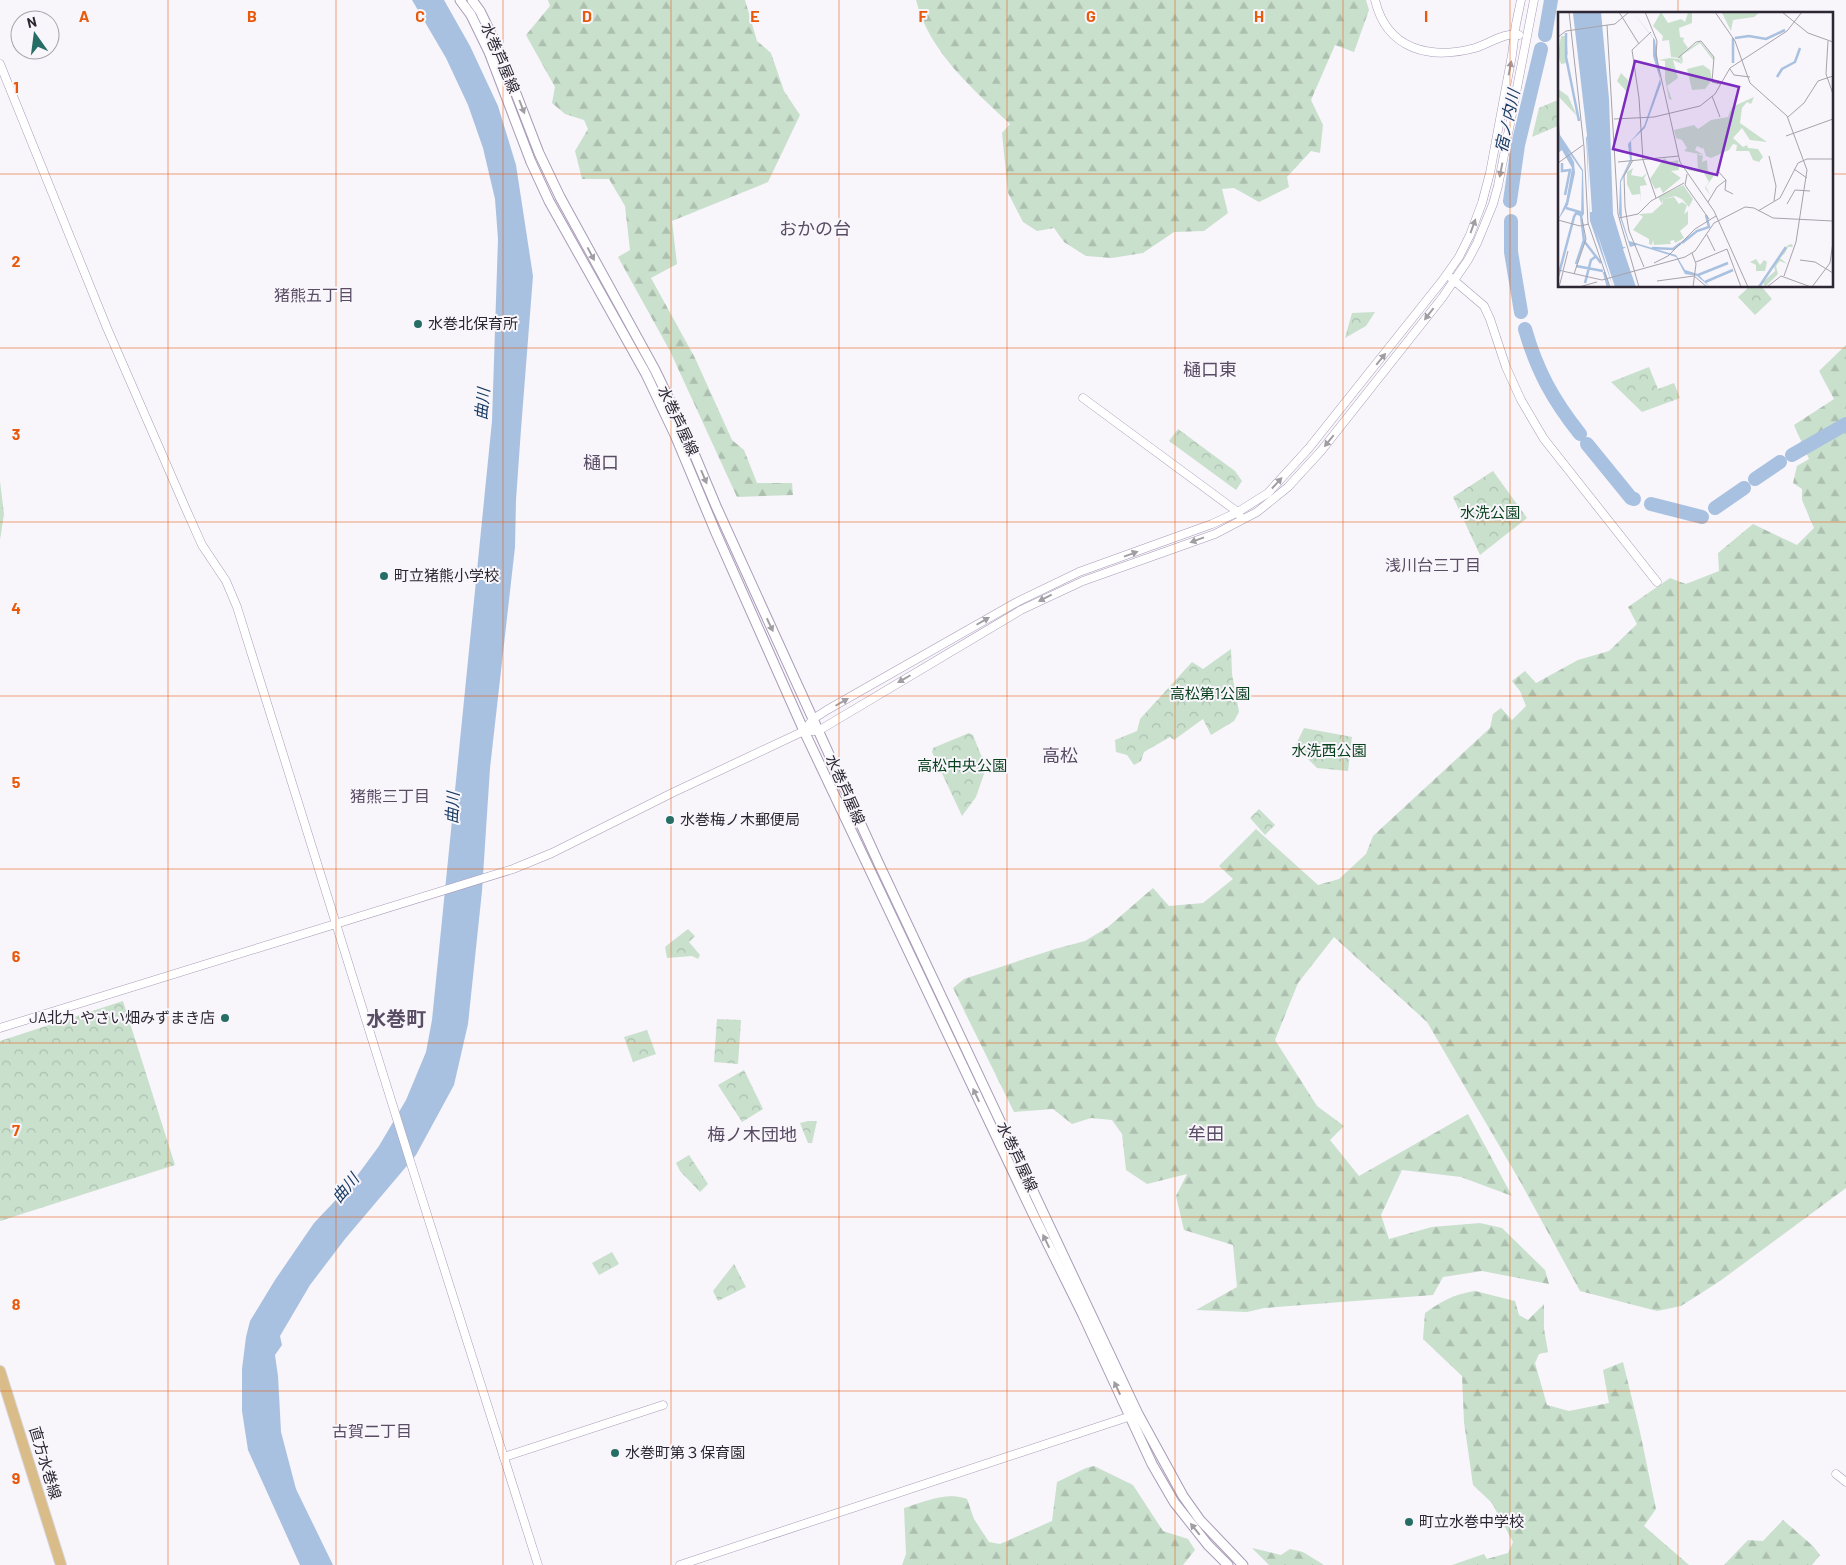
<svg xmlns="http://www.w3.org/2000/svg" width="1846" height="1565" viewBox="0 0 1846 1565" font-family="Barlow,'Noto Sans JP',sans-serif">
<style>
.forest{fill:url(#forest-firs)}
.park{fill:url(#park-crowns)}
.water{fill:#a8c1e0}
.lines{fill:none;stroke-linecap:round;stroke-linejoin:round}
.river{stroke:#a8c1e0;stroke-width:14}
.tertiary-casing{stroke:#a99bb8;stroke-width:9}
.secondary-casing{stroke:#a99bb8;stroke-width:11}
.primary-casing{stroke:#d5d4d6;stroke-width:12}
.tertiary{stroke:#fff;stroke-width:8}
.secondary{stroke:#fff;stroke-width:9}
.primary{stroke:#dabc88;stroke-width:10}
.oneway{fill:#a09ea3}
.grid{fill:none;stroke:#e8590c;stroke-width:1;stroke-opacity:0.55}
.poi-dot{fill:#266e65;stroke:#f8f5fb;stroke-width:2}
.labels{text-anchor:middle;stroke-width:4;stroke-linejoin:round;paint-order:stroke}
.street-label{font-size:15px;fill:#2c2732;stroke:#f8f5fb}
.poi-label{font-size:15px;fill:#2c2732;stroke:#f8f5fb;text-anchor:start}
.park-label{font-size:15px;fill:#083f1c;stroke:#f8f5fb}
.water-label{font-size:16px;font-style:italic;fill:#14385f;stroke:#f8f5fb}
.neighbourhood-label{font-size:16px;fill:#594c65;stroke:#f8f5fb}
.quarter-label{font-size:18px;fill:#594c65;stroke:#f8f5fb}
.district-label{font-size:20px;font-weight:bold;fill:#594c65;stroke:#f8f5fb}
.inset-river{fill:none;stroke:#a8c1e0;stroke-width:2.5}
.inset-road{fill:none;stroke:#a6a3ab;stroke-width:1}
.view{fill:#7b2cbf;fill-opacity:0.15;stroke:#7b2cbf;stroke-width:2.5}
.inset-edge{fill:none;stroke:#2c2732;stroke-width:2.5}
.grid-label{font-size:16px;text-anchor:middle;font-weight:bold;fill:#e8590c;stroke:#f8f5fb;stroke-width:4;stroke-linejoin:round;paint-order:stroke}
</style>
<defs>
<pattern id="forest-firs" width="22" height="20" patternUnits="userSpaceOnUse" patternTransform="scale(1.25)"><rect width="22" height="20" fill="#c9e0cd"/><path d="M5 1l3.5 6h-7zM16 11l3.5 6h-7z" fill="#adc0b0"/></pattern>
<pattern id="park-crowns" width="20" height="18" patternUnits="userSpaceOnUse" patternTransform="scale(1.25)"><rect width="20" height="18" fill="#c9e0cd"/><path d="M2 6a3 3 0 1 1 6 0M12 15a3 3 0 1 1 6 0" fill="none" stroke="#adc0b0"/></pattern>
</defs>
<rect width="100%" height="100%" fill="#f8f5fb"/>
<g class="forest">
<polygon points="548,0 745,0 757,41 771,53 784,91 800,115 768,182 672,221 677,264 651,278 695,358 732,440 744,450 757,483 792,483 793,495 737,497 670,351 618,257 630,250 625,206 609,179 582,179 575,151 588,129 584,120 565,114 552,103 555,87 526,35 550,6"/>
<path d="M916,0H1366L1369,10L1354,52L1335,45L1311,100L1323,125L1320,153L1311,151L1287,177L1289,187L1259,202L1234,188L1222,189L1228,213L1204,231L1174,232L1143,253L1112,258L1086,256L1064,242L1054,228L1037,231L1023,222L1008,193L1002,133L1010,124C973,89 929,52 916,0Z"/>
<polygon points="1846,345 1846,1188 1720,1281 1681,1306 1657,1311 1580,1291 1521,1183 1427,1022 1334,937 1298,983 1275,1040 1317,1106 1344,1126 1330,1140 1359,1176 1468,1114 1512,1196 1461,1177 1402,1170 1381,1215 1389,1239 1432,1227 1480,1223 1502,1228 1545,1270 1549,1284 1482,1271 1443,1277 1433,1295 1264,1308 1247,1312 1196,1310 1237,1287 1233,1245 1184,1230 1176,1196 1187,1174 1147,1184 1126,1170 1122,1134 1112,1120 1091,1118 1072,1124 1053,1109 1014,1112 953,988 964,979 1055,949 1085,941 1108,927 1153,888 1169,906 1203,903 1233,879 1219,866 1256,829 1318,885 1339,879 1366,854 1373,836 1490,728 1493,714 1501,708 1512,720 1526,706 1520,691 1512,681 1525,671 1536,683 1578,660 1609,651 1637,624 1628,607 1670,578 1686,584 1719,571 1718,553 1753,524 1797,545 1814,528 1802,500 1802,489 1793,483 1797,466 1809,459 1794,425 1834,399 1819,371"/>
<polygon points="0,481 4,514 0,540"/>
<path d="M1475,1291L1515,1301L1519,1315L1528,1320L1544,1304V1329L1548,1352L1539,1354L1535,1363L1547,1405L1569,1411L1609,1403L1603,1370L1623,1362L1640,1432L1656,1509L1644,1526L1689,1565H1452L1484,1554L1487,1559L1508,1553L1513,1542L1492,1503L1473,1485L1464,1422L1462,1376L1423,1339L1425,1313C1444,1300 1452,1295 1475,1291Z"/>
<path d="M1094,1466L1133,1485L1163,1531L1188,1539L1195,1550L1183,1565H902L906,1554L904,1508C924,1502 947,1491 967,1499L974,1519L989,1542L1000,1544L1052,1521L1057,1482L1086,1468Z"/>
<polygon points="1783,1520 1813,1546 1820,1555 1812,1565 1724,1565 1748,1540 1763,1541"/>
<polygon points="1252,1548 1281,1555 1290,1549 1303,1552 1324,1565 1269,1565"/>
</g>
<g class="park">
<polygon points="1560,99 1560,125 1532,137 1539,108"/>
<polygon points="1750,286 1761,286 1772,299 1755,315 1738,297"/>
<polygon points="1375,312 1366,326 1345,338 1352,313"/>
<polygon points="1649,367 1658,389 1674,383 1680,398 1642,412 1611,382"/>
<polygon points="1178,429 1235,471 1242,481 1236,490 1169,441"/>
<polygon points="1493,471 1527,518 1480,555 1453,497"/>
<polygon points="1231,649 1232,674 1239,712 1234,721 1211,735 1203,719 1174,740 1170,737 1144,752 1141,761 1134,765 1127,755 1116,752 1115,740 1137,731 1140,719 1192,662 1203,669"/>
<polygon points="1304,728 1352,737 1348,771 1317,768 1295,746"/>
<polygon points="969,733 973,735 986,768 976,797 962,816 932,752 933,748"/>
<polygon points="1259,809 1275,825 1265,835 1250,818"/>
<polygon points="688,929 695,936 689,942 700,955 698,959 692,956 667,958 665,947"/>
<polygon points="123,1001 175,1165 0,1221 0,1041"/>
<polygon points="717,1019 741,1020 738,1064 714,1062"/>
<polygon points="647,1030 656,1054 633,1062 624,1037"/>
<polygon points="744,1070 763,1109 742,1122 718,1085"/>
<polygon points="808,1121 817,1121 812,1143 808,1143 800,1123"/>
<polygon points="689,1155 708,1184 700,1192 680,1171 676,1163"/>
<polygon points="612,1252 619,1264 599,1275 592,1263"/>
<polygon points="734,1264 746,1287 718,1301 713,1291"/>
</g>
<polygon class="water" points="412,0 444,0 470,46 498,106 516,165 533,276 521,429 516,500 515,547 490,768 482,891 468,1024 454,1085 416,1155 345,1239 310,1285 280,1336 282,1345 275,1355 278,1376 281,1432 296,1489 333,1565 300,1565 248,1450 242,1411 242,1369 246,1337 250,1321 275,1280 314,1223 351,1184 379,1146 406,1100 426,1052 432,1020 492,421 498,239 495,199 483,148 468,105 446,58"/>
<g class="lines">
<g class="river">
<polyline points="1545,35 1551,0"/>
<polyline points="1510,201 1518,145 1541,49"/>
<polyline points="1511,221 1511,252 1521,312"/>
<path d="M1525,329C1537,371 1553,400 1580,434"/>
<polyline points="1587,444 1631,498 1634,499"/>
<polyline points="1792,455 1846,424"/>
<polyline points="1755,479 1780,462"/>
<polyline points="1651,504 1702,517"/>
<polyline points="1715,508 1744,488"/>
</g>
<g class="tertiary-casing">
<g id="tertiary">
<path d="M1375,0C1387,50 1430,60 1475,48C1489,44 1504,32 1519,35"/>
<polyline points="0,64 107,328 185,507 202,545 226,581 237,607 412,1167 538,1565"/>
<polyline points="1450,277 1484,306 1490,319 1506,367 1521,400 1544,439 1657,582"/>
<polyline points="1083,398 1235,510 1240,516"/>
<polyline points="804,731 813,719 827,710 1017,602 1079,572 1212,524 1238,512 1268,493 1309,448 1442,281 1459,257 1470,235 1482,203 1490,173 1512,55 1516,24 1521,0"/>
<polyline points="0,1028 513,869 552,853 672,793 804,731 818,731 1021,610 1083,581 1215,534 1257,512 1288,487 1321,451 1442,298 1468,260 1477,243 1493,204 1498,186 1534,0"/>
<polyline points="504,1457 663,1405"/>
<polyline points="1836,1474 1846,1482"/>
<polyline points="680,1565 1134,1415"/>
</g>
</g>
<g class="secondary-casing">
<g id="secondary">
<polyline points="460,0 471,15 489,52 531,162 549,201 646,374 675,435 716,533 804,731 1033,1214 1083,1315 1152,1464 1174,1502 1208,1545 1228,1565"/>
<polyline points="472,0 480,11 500,52 539,153 560,197 655,370 685,432 716,506 879,864 1138,1414 1183,1496 1200,1520 1243,1565"/>
</g>
</g>
<g class="primary-casing">
<polyline id="primary" points="0,1371 61,1565"/>
</g>
<use href="#tertiary" class="tertiary"/>
<use href="#secondary" class="secondary"/>
<use href="#primary" class="primary"/>
</g>
<defs><path id="oneway-solid" d="M-6-.8H1V-3.2L6.5 0L1 3.2V.8H-6Z" transform="scale(1.25)"/></defs>
<g class="oneway">
<use href="#oneway-solid" transform="translate(1510 68) rotate(-79)"/>
<use href="#oneway-solid" transform="translate(522 107) rotate(69)"/>
<use href="#oneway-solid" transform="translate(1501 170) rotate(101)"/>
<use href="#oneway-solid" transform="translate(1473 226) rotate(-70)"/>
<use href="#oneway-solid" transform="translate(591 254) rotate(62)"/>
<use href="#oneway-solid" transform="translate(1429 314) rotate(128)"/>
<use href="#oneway-solid" transform="translate(1381 359) rotate(-51)"/>
<use href="#oneway-solid" transform="translate(1329 441) rotate(129)"/>
<use href="#oneway-solid" transform="translate(704 477) rotate(67)"/>
<use href="#oneway-solid" transform="translate(1277 483) rotate(-47)"/>
<use href="#oneway-solid" transform="translate(1197 540) rotate(160)"/>
<use href="#oneway-solid" transform="translate(1131 554) rotate(-20)"/>
<use href="#oneway-solid" transform="translate(1045 598) rotate(153)"/>
<use href="#oneway-solid" transform="translate(983 621) rotate(-30)"/>
<use href="#oneway-solid" transform="translate(770 625) rotate(65)"/>
<use href="#oneway-solid" transform="translate(904 679) rotate(150)"/>
<use href="#oneway-solid" transform="translate(842 702) rotate(-30)"/>
<use href="#oneway-solid" transform="translate(976 1095) rotate(-115)"/>
<use href="#oneway-solid" transform="translate(1046 1241) rotate(-116)"/>
<use href="#oneway-solid" transform="translate(1117 1388) rotate(-115)"/>
<use href="#oneway-solid" transform="translate(1195 1529) rotate(-129)"/>
</g>
<path class="grid" d="M168,0V1565M336,0V1565M503,0V1565M671,0V1565M839,0V1565M1007,0V1565M1175,0V1565M1343,0V1565M1510,0V1565M1678,0V14M0,174H1560M1832,174H1846M1678,286V1565M0,348H1846M0,522H1846M0,696H1846M0,869H1846M0,1043H1846M0,1217H1846M0,1391H1846"/>
<g class="poi-dot">
<circle cx="418" cy="324" r="5"/>
<circle cx="384" cy="576" r="5"/>
<circle cx="670" cy="820" r="5"/>
<circle cx="225" cy="1018" r="5"/>
<circle cx="615" cy="1453" r="5"/>
<circle cx="1409" cy="1522" r="5"/>
</g>
<g class="labels">
<g class="street-label">
<text transform="translate(500 58) rotate(67)" y="5">水巻芦屋線</text>
<text transform="translate(678 421) rotate(65)" y="5">水巻芦屋線</text>
<text transform="translate(845 790) rotate(66)" y="5">水巻芦屋線</text>
<text transform="translate(1017 1157) rotate(65)" y="5">水巻芦屋線</text>
<text transform="translate(45 1463) rotate(73)" y="5">直方水巻線</text>
</g>
<g class="poi-label">
<text x="428" y="329">水巻北保育所</text>
<text x="394" y="581">町立猪熊小学校</text>
<text x="680" y="825">水巻梅ノ木郵便局</text>
<text x="215" y="1023" text-anchor="end">JA北九 やさい畑みずまき店</text>
<text x="625" y="1458">水巻町第３保育園</text>
<text x="1419" y="1527">町立水巻中学校</text>
</g>
<g class="park-label">
<text x="1490" y="518">水洗公園</text>
<text x="1210" y="699">高松第1公園</text>
<text x="1329" y="756">水洗西公園</text>
<text x="962" y="771">高松中央公園</text>
</g>
<g class="water-label">
<text transform="translate(1507 121) rotate(-78)" y="6">宿ノ内川</text>
<text transform="translate(482 404) rotate(-85)" y="6">曲川</text>
<text transform="translate(452 808) rotate(-87)" y="6">曲川</text>
<text transform="translate(345 1188) rotate(-50)" y="6">曲川</text>
</g>
<g class="neighbourhood-label">
<text x="314" y="301">猪熊五丁目</text>
<text x="1433" y="571">浅川台三丁目</text>
<text x="390" y="802">猪熊三丁目</text>
<text x="372" y="1437">古賀二丁目</text>
</g>
<g class="quarter-label">
<text x="815" y="235">おかの台</text>
<text x="1210" y="376">樋口東</text>
<text x="601" y="469">樋口</text>
<text x="1060" y="762">高松</text>
<text x="1206" y="1140">牟田</text>
<text x="752" y="1141">梅ノ木団地</text>
</g>
<g class="district-label">
<text x="396" y="1026">水巻町</text>
</g>
</g>
<g transform="translate(1558 12)">
<rect width="275" height="275" fill="#f8f5fb"/>
<path d="M3,24H8L10,42L7,45L9,51L3,52L0,43Z" fill="#c9e0cd"/>
<path d="M103,0L110,11L123,7L127,10L130,1H134V11L121,16L122,25L126,26L125,29L130,36L123,42L142,29L156,46L155,48L142,31L124,43L125,51L121,46L113,45L111,28L104,29L105,24L95,14ZM202,0L196,5L175,8L173,19L164,1ZM112,46L121,47L123,49L124,52L115,48L120,66L109,74L114,88L111,87L107,67V49L101,48ZM145,53L152,58L154,68L147,77L134,78L129,57ZM63,61L70,68L69,80L59,69ZM0,77L10,84L19,104L1,85ZM196,85L193,92L189,90L184,96L182,111L209,130L192,128L184,116L175,126L185,135L189,133L190,136L200,137L205,145L201,150L195,148L191,139H178L179,133L175,132L171,138L153,146L148,144L145,135V137L139,134L137,138L146,143L126,139L129,136L124,128L118,126L116,118L136,113L140,117L153,108L170,105L174,95ZM139,142L145,144L144,150L149,148L150,161L157,162L148,175L153,184L147,176L151,170L146,161L130,158L125,154L140,157ZM106,146L111,150L120,148L121,158L113,159L123,166L105,181L102,175L97,177L92,167ZM75,156L73,163L84,165L89,161L86,166L89,173L82,174L83,190L82,182L74,183L69,172V160ZM116,185L121,192L124,190L129,193L126,202L130,199V212L122,219L126,226L117,231L116,228L112,229L113,232L96,233L95,228L94,233L91,232V227L75,218L85,205L81,202L94,201L105,191V187ZM234,232L235,235H230L227,241L222,246L229,252L222,249L218,254L220,262L207,275L205,270L217,259L216,254L230,233ZM198,247L202,253L206,248L209,250L207,259H198V253L192,250Z" fill="#c9e0cd"/>
<path d="M125,173L135,187L131,195L124,187L117,184L105,187L104,192L100,185Z" fill="#c9e0cd"/>
<path d="M43,0L51,87L55,202L65,235H68L65,237L78,275H57L38,218L55,275L32,209L29,123L15,1ZM29,124L34,200H32L28,126ZM75,0L97,28L103,72L87,116L73,129L74,148L63,170L64,207L71,229L118,243L127,258L140,262L152,275L139,264L127,262L118,245L79,233L72,235L61,202L62,169L72,148L70,132L86,114L102,67L95,44V26ZM0,99L2,123L25,158L26,202L23,206L24,159L10,139L16,150L17,161L10,193L0,208L8,190L14,156L4,138L0,141Z" fill="#a8c1e0" fill-rule="evenodd"/>
<path class="inset-river" d="M8,21V45L21,109M175,26V51M177,26L191,24L208,27L227,18M219,65L224,57L237,50L242,36M4,151V159L12,158L7,183M8,196L25,201M23,203L26,229L43,251M124,231L139,219L151,215L148,203M94,236L115,237L123,231M18,252L26,228M18,254L45,259M46,260L50,275M140,263L170,251M0,265L16,205L18,201L23,203M147,270L175,258M27,271L33,248L37,245M201,275L228,235"/>
<path class="inset-road" d="M11,0L26,135L30,211L52,275M61,0L81,32M87,0L99,29L98,43L122,150L156,199L190,275M157,0L177,29L192,71L229,104L249,158M224,0L250,21L275,30M49,13L60,202L81,275M93,20L74,38L81,86L85,148L98,186M0,25L8,19L57,12L71,0M270,29L268,62L275,82M120,46L138,30L143,29L156,45L154,70L162,72M172,57L176,63L192,65M154,84L162,105M230,105L246,91L260,69L275,64M56,107L96,105L142,94L157,82L172,56L229,19L244,0M228,124L275,107M211,144L218,174L216,189M75,148L66,164L67,195L71,219L86,255M60,150L121,144M0,151L25,133M236,157L249,166M159,158L168,168L167,178L175,182M129,162L127,173L151,207M150,190L159,175L168,168M229,192L237,178L252,179M200,199L222,186L240,151L249,147H275M61,206L80,202L93,189L126,171M0,208L22,214L31,212M149,223L157,239M134,241L138,252L135,275M242,248L257,250L275,261M138,250L169,237L183,275M96,251L110,244L137,217L158,204M0,258L44,268L127,245L137,239L156,211L187,195L196,196L215,206L275,209M5,259L10,239M16,262L28,227L24,207M226,264L238,230L249,158M99,269L136,264L149,275M1,275L5,260M21,275L39,270M209,275L223,264L253,275M254,275L272,251L275,230"/>
<path class="view" d="M77,49L181,75L159,163L55,137Z"/>
<rect width="275" height="275" class="inset-edge"/>
</g>
<g class="grid-label">
<text x="84" y="22">A</text>
<text x="252" y="22">B</text>
<text x="420" y="22">C</text>
<text x="587" y="22">D</text>
<text x="755" y="22">E</text>
<text x="923" y="22">F</text>
<text x="1091" y="22">G</text>
<text x="1259" y="22">H</text>
<text x="1426" y="22">I</text>
<text x="16" y="93">1</text>
<text x="16" y="267">2</text>
<text x="16" y="440">3</text>
<text x="16" y="614">4</text>
<text x="16" y="788">5</text>
<text x="16" y="962">6</text>
<text x="16" y="1136">7</text>
<text x="16" y="1310">8</text>
<text x="16" y="1484">9</text>
</g>
<g transform="translate(35 35) rotate(346)"><circle r="24" fill="#f8f5fb" stroke="#a6a3ab"/>
<path d="M0-4L9 19L0 12L-9 19Z" fill="#266e65"/>
<text y="-8" font-size="14" font-weight="bold" text-anchor="middle" fill="#2c2732">N</text>
</g>
</svg>
